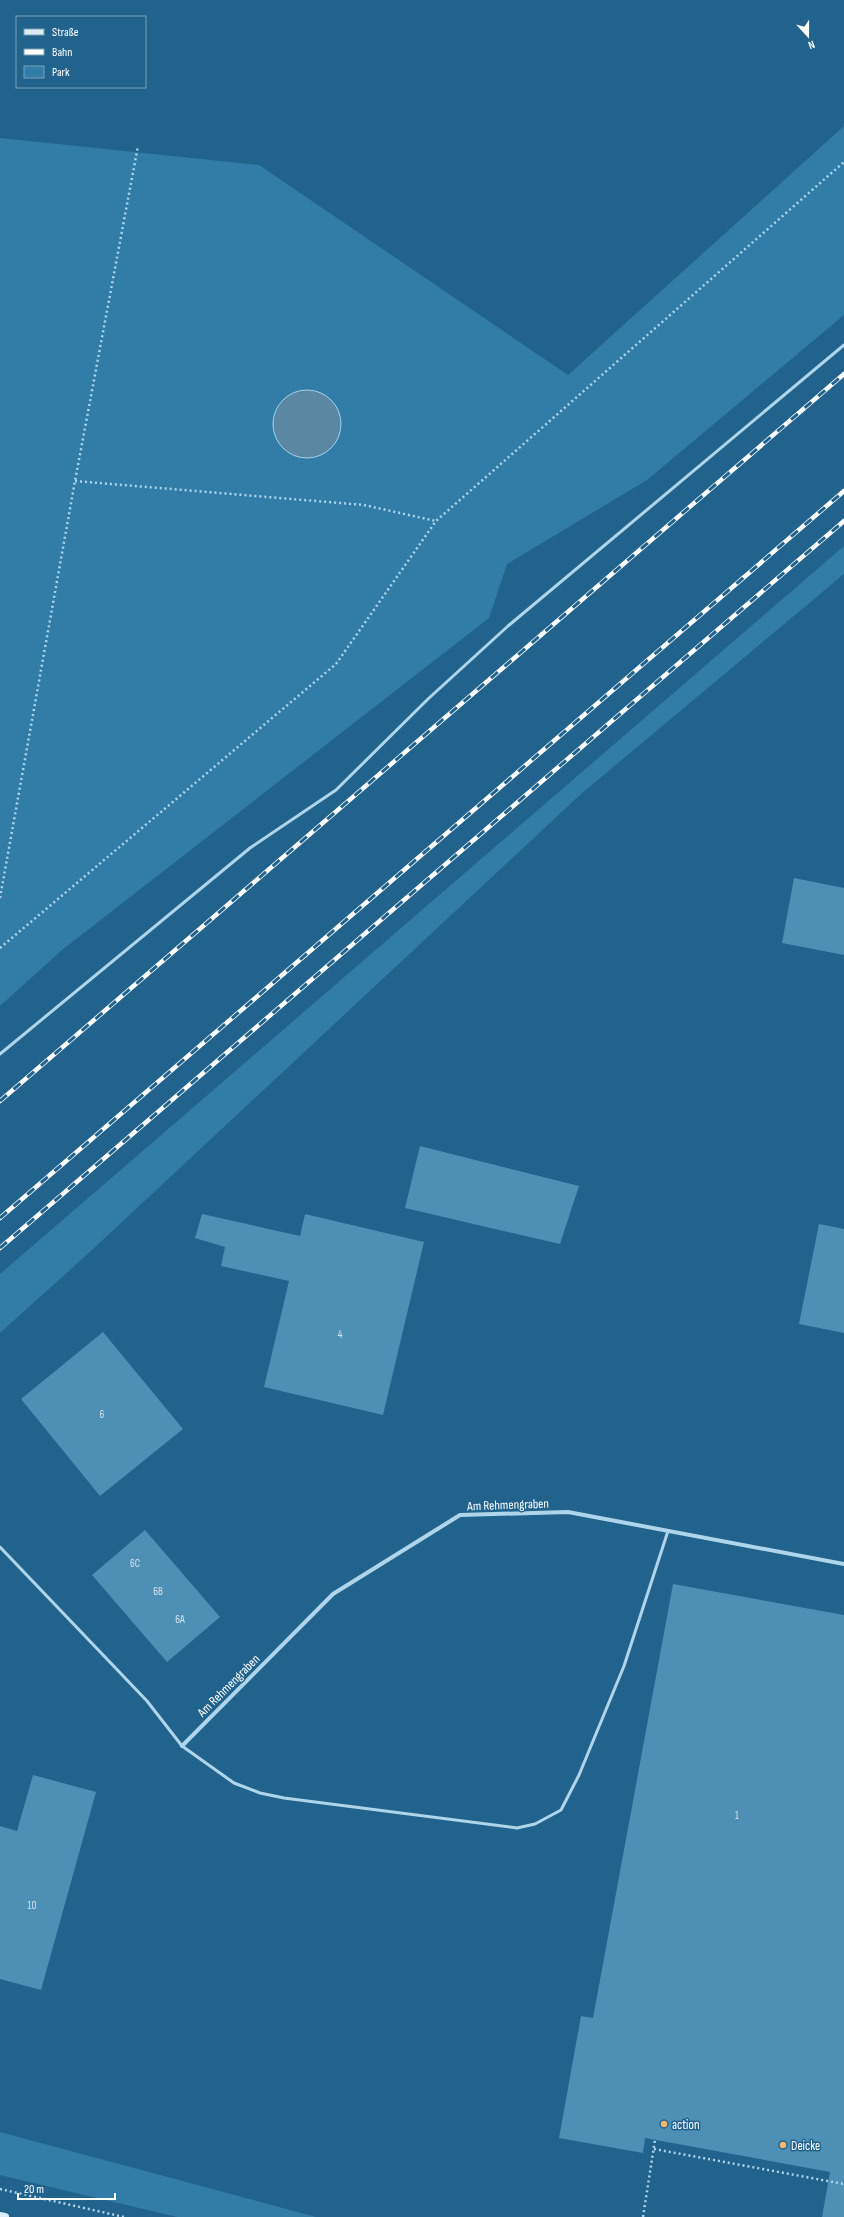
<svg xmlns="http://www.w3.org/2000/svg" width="844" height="2217" font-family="'Sofia Sans Condensed',sans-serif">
<rect width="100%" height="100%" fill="#21638c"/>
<g fill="#317da7">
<polygon points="844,126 844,315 647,480 507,564 489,618 62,950 0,1006 0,138 259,165 568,375"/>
<polygon points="844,546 844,574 581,794 92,1250 0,1333 0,1274"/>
<polygon points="0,2132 316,2217 177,2217 0,2175"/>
</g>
<circle fill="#5a88a3" stroke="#a2d3ed" cx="307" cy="424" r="34"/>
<g fill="#4d8fb5">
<polygon points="794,878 844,888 844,955 782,943"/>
<polygon points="420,1146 579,1186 560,1244 405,1208"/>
<polygon points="202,1214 300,1236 305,1214 424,1242 383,1415 264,1387 289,1281 221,1266 225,1247 195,1238"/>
<polygon points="819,1224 844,1229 844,1333 799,1324"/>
<polygon points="103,1332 183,1429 100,1496 21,1399"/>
<polygon points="145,1530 220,1617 167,1662 92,1575"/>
<polygon points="673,1584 844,1615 844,2217 822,2217 830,2172 645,2138 643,2153 559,2138 581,2016 593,2018"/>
<polygon points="33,1775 96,1792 41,1990 0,1979 0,1826 17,1831"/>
</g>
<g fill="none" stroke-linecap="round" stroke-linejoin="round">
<g stroke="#aed5eb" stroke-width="2.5" stroke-dasharray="2 3" stroke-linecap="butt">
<polyline points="75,481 364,505 436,521"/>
<polyline points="0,898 75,481 138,146"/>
<polyline points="0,948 336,664 436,521 844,162"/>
<polyline points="654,2149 844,2184"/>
<polyline points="0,2189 124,2217"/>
<polyline points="643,2217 655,2140"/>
</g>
<g stroke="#aed5eb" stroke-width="3">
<polyline points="0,1054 250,848 336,790 428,699 508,626 844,345"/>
<polyline points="0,1547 147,1701 182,1746 234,1783 260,1793 284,1798 517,1828 535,1824 561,1810 579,1775 624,1666 668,1531"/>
</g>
<polyline stroke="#aed5eb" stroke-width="4" points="182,1746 333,1594 460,1515 568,1512 844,1564"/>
<polyline stroke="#daedf9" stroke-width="8" points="0,2216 5,2217"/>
<g stroke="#fff" stroke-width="4.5">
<g id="rail">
<polyline points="0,1101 844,374"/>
<polyline points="0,1218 844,491"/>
<polyline points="0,1248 844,521"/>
</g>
</g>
<use href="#rail" stroke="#21638c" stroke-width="3" stroke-dasharray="9" stroke-linecap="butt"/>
</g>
<g fill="#f8b76f" stroke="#21638c" stroke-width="1.5">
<circle cx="664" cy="2124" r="4"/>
<circle cx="783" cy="2145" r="4"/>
</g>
<g text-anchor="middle" stroke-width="3" stroke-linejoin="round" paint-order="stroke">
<g font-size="11" fill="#d2e3ec">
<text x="340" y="1338">4</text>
<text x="102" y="1418">6</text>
<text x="135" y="1567">6C</text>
<text x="158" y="1595">6B</text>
<text x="180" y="1623">6A</text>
<text x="737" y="1819">1</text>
<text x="32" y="1909">10</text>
</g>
<g font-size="13" fill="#fff" stroke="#21638c">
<text transform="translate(508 1504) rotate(-2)" y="5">Am Rehmengraben</text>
<text transform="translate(228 1685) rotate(-45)" y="5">Am Rehmengraben</text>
</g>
<g font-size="13" fill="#fff" stroke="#21638c" text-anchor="start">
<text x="672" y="2129">action</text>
<text x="791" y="2150">Deicke</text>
</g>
</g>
<rect x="16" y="16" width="130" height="72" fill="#21638c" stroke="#7aa1ba"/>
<rect x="24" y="29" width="20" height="6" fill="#daedf9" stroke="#7aa1ba"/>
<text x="52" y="36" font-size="12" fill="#ffffff">Straße</text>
<rect x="24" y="49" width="20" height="6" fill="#ffffff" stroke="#7aa1ba"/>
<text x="52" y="56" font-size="12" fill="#ffffff">Bahn</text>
<rect x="24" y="66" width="20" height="12" fill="#317da7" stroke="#7aa1ba"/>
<text x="52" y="76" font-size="12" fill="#ffffff">Park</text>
<g transform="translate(808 36) rotate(159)" stroke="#21638c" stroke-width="3" paint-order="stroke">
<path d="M0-3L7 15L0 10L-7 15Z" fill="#ffffff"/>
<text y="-6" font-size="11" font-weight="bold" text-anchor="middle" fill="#ffffff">N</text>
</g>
<path d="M18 2193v6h97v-6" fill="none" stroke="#ffffff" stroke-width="2"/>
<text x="24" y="2193" font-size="12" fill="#ffffff" stroke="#21638c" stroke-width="3" paint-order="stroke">20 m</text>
</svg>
